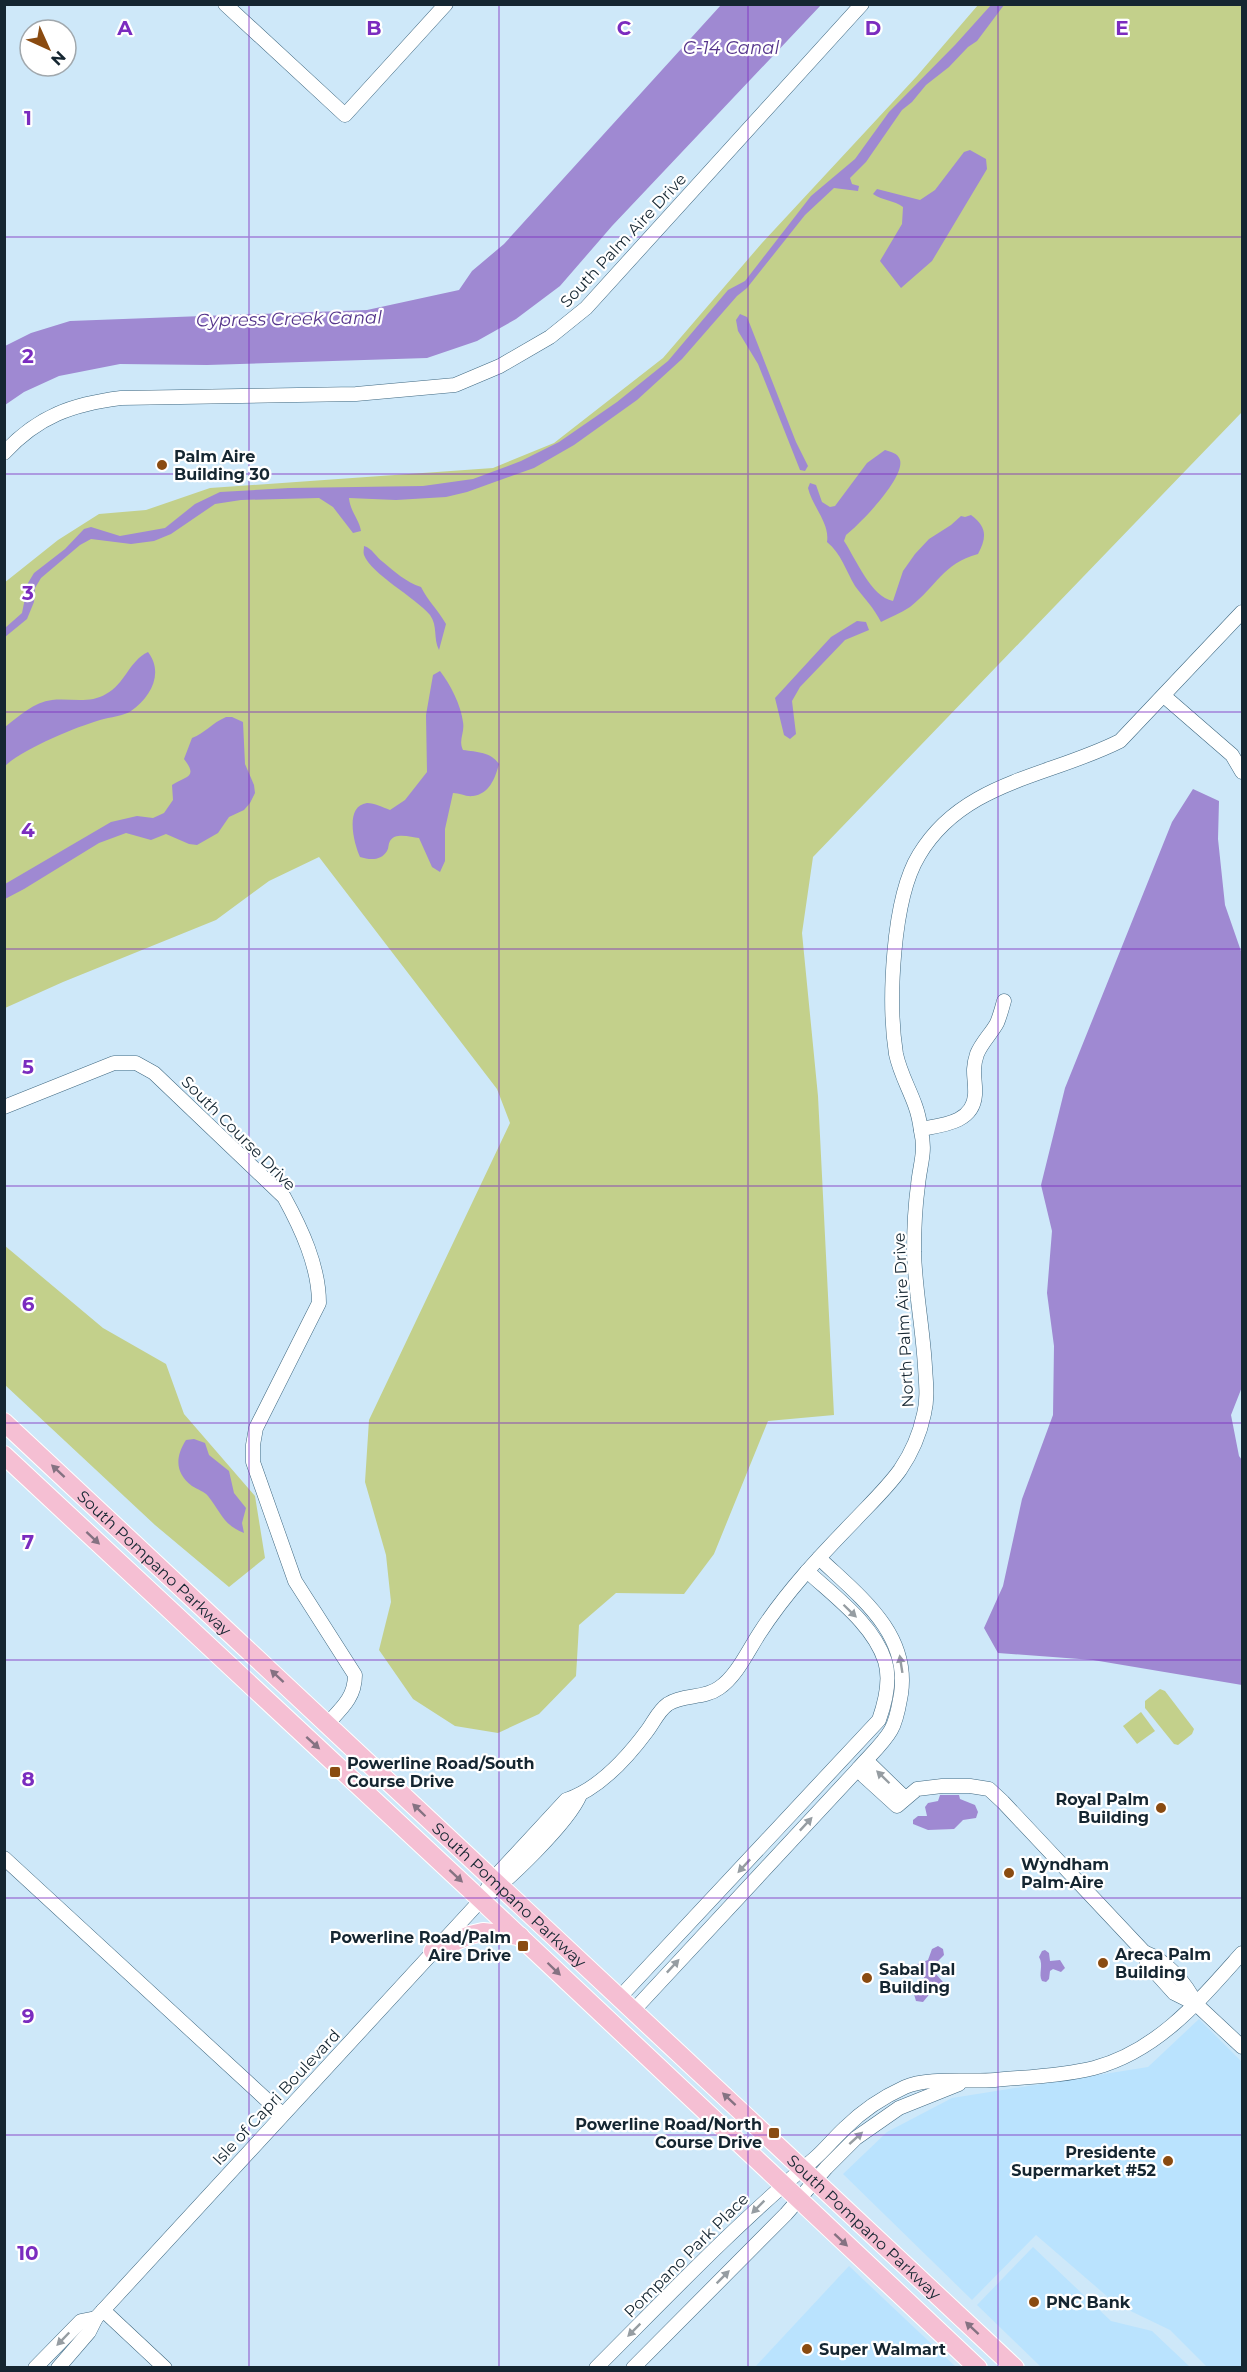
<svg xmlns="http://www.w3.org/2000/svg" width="1247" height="2372" font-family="Montserrat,sans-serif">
<rect width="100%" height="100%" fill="#cee8f9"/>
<g fill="#bae3fe">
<polygon points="1199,2019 1242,2062 1242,2367 1207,2367 1170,2330 1116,2304 1036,2235 972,2300 843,2174 887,2132 952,2098 1148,2067"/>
<polygon points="1033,2247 1111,2321 1152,2331 1190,2367 1041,2367 977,2305"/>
<polygon points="849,2266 956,2367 755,2367"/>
</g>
<g fill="#c3d08b">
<polygon points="978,5 1242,5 1242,412 813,857 802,933 818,1096 834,1415 768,1421 714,1554 684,1594 616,1593 579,1625 576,1676 539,1714 498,1733 455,1726 413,1699 379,1650 391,1602 386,1555 365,1482 369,1420 510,1123 497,1089 319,857 269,881 216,920 63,982 5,1008 4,583 58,540 99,514 146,510 210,488 493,468 554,443 663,358 762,243 917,76"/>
<polygon points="4,1245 103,1328 166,1364 184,1414 255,1496 265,1558 229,1587 155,1525 5,1385"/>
<polygon points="1160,1689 1165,1691 1194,1729 1192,1734 1178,1745 1174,1744 1145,1708 1145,1701"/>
<polygon points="1141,1712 1155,1731 1137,1744 1123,1726"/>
</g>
<g fill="#9f89d2">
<polygon points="721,5 821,5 612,226 560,286 516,319 477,341 427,358 207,365 120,364 59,376 24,392 5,405 5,346 31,333 70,321 367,310 459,290 472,271 504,244"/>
<path d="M991 5H1004L977 41 968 47 949 67 926 85 912 102 902 110 866 162 850 178 852 184 859 186 858 191 834 188 805 215 747 288 737 296 682 359 637 400 574 445 534 468 467 492 446 497 396 500 349 498C350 511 359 519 361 531L353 533 333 507 319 498 241 500 215 504 171 534 154 541 131 544 91 539 80 545 41 578 35 588 34 602 27 619 5 637V628L22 613 28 583 34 573 65 549 84 529 91 527 120 536 165 528 195 504 220 492 289 488 423 486 473 479 521 461 559 442 617 402 668 361 728 290 745 281 811 196 855 159 889 112 955 45Z"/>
<path d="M970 150 986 159 987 169 932 261 901 288 880 261 902 224 903 207C894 200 883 201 873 194L877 189 920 200 935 190 964 152Z"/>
<polygon points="740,314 747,317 796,442 808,466 805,471 800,470 758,364 738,331 736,320"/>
<path d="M885 450C891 452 898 453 900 460 905 478 860 524 846 535L844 541C856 559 871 597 893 601L903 571 915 554 929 539 951 525 961 516 965 517 971 515C987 527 987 537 978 554 942 564 937 586 910 607 901 613 890 617 881 622 874 608 864 598 855 586 846 571 841 553 827 542 830 523 812 506 808 488L810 483 816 485 822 502 830 507 835 506 867 463Z"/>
<path d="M364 546C372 548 376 557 383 562 395 572 406 582 421 587 428 601 438 610 446 624L439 650C433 639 438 626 430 615 415 597 371 574 364 555 363 552 364 549 364 546Z"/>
<polygon points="857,621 866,622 869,630 845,640 800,687 792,701 796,734 790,739 784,735 775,698 831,637"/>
<path d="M148 652C164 673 151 697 131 711 124 716 110 717 100 720 76 727 23 749 5 766V727C19 716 34 702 52 700 70 698 90 704 106 694 125 684 129 661 148 652Z"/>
<path d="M440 671C450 684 461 705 463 722 465 733 458 740 463 750 477 752 491 752 499 764 495 779 489 794 473 796 466 797 460 793 453 793L445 829V861L440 872 432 867 419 838C411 837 395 832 390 841 388 844 389 848 387 851 381 861 370 860 360 857 354 844 344 806 367 803 375 803 382 807 390 810L405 800 427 772 426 715 433 675Z"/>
<path d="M226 717H232L243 722 245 764 254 785 255 793 250 803 244 810 229 817 218 833 197 845 189 844 166 834 151 840 126 833 99 843 24 889 5 899V884L111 822 137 816 153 818 164 813 173 800 172 785C185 776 199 778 184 759L192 738C205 733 212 723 226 717Z"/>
<polygon points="1193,789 1219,801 1218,839 1225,905 1242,954 1242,1387 1231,1415 1239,1456 1242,1460 1242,1685 1093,1660 998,1653 984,1628 1003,1586 1022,1499 1053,1415 1054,1346 1047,1293 1052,1231 1041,1185 1065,1088 1172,822"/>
<path d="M194 1439 205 1443 209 1455 229 1471 234 1493 246 1508 242 1523 244 1533C223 1525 221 1512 208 1496 204 1491 198 1490 192 1486 175 1473 175 1457 186 1440Z"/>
<polygon points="940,1795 959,1795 960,1799 975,1805 978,1812 976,1818 963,1820 954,1829 928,1830 913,1824 913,1820 918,1816 927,1816 925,1807 928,1803 938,1801"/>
<polygon points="938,1946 943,1949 944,1955 935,1964 934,1972 944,1983 944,1988 938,1992 932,1991 923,2002 916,2001 913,1991 924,1986 925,1980 923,1975 919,1976 915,1970 915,1965 928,1960 932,1949"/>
<path d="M1045 1950 1049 1953 1050 1961 1060 1960 1065 1968 1061 1972 1053 1969 1050 1971 1049 1979 1046 1982 1042 1981C1038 1974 1044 1965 1039 1957L1042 1951Z"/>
</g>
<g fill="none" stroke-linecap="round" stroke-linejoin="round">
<g stroke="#3f6881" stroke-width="15">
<g id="minor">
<polyline points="225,4 345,115 446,4"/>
<path d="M4 453C38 416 73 404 121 398L356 394 455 385 500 366 550 337 586 308 862 4"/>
<polyline points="1164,696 1232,755 1242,772"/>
<path d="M4 1107 114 1063H136L154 1073 284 1197C301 1228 319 1266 319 1303L256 1428 253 1445V1462L295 1581 355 1675C355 1697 342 1708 328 1723"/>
<path d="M921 1129C942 1125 973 1123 975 1095 976 1079 971 1072 977 1054 982 1042 991 1034 997 1023 1000 1016 1002 1008 1004 1001"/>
<polyline points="905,1798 871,1765 858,1769 864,1776 897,1806 917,1789 942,1786 970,1786 989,1789 1003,1802 1144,1952 1147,1963 1174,1993 1196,2004 1242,2047"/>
<polyline points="4,1858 282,2114"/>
<path d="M481 1900 492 1880 566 1800C599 1789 627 1758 647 1731 654 1722 658 1711 668 1704 684 1694 704 1699 719 1688 736 1677 748 1651 759 1634 786 1592 820 1556 855 1520 870 1504 887 1488 900 1470 911 1454 920 1433 924 1414 928 1398 926 1383 925 1367 923 1329 915 1290 914 1252 914 1229 915 1207 918 1185 920 1164 926 1152 921 1131 920 1123 918 1113 915 1105 909 1088 900 1073 896 1054 888 1003 892 899 919 855 963 781 1049 777 1120 741L1242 612"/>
<path d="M1144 1952C1166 1960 1186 1983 1196 2004"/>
<path d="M620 1997 879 1720C885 1703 891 1680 885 1661 873 1624 835 1597 807 1571"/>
<path d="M634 2010 858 1769C869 1756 883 1744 891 1730 897 1720 899 1705 901 1694 910 1633 859 1596 819 1558"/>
<polyline points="103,2310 165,2368"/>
<polyline points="35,2368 81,2321 96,2318"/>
<path d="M58 2368 89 2332 96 2318 481 1900C507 1882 568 1823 580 1795"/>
<path d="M596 2368C667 2297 736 2224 813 2160 825 2150 834 2138 845 2128 862 2111 883 2097 905 2087 927 2077 968 2082 995 2080 1027 2077 1062 2076 1094 2068 1158 2051 1200 2000 1242 1953"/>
<polyline points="633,2368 786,2214 826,2168 856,2138 899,2108 959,2084"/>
</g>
</g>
<g stroke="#fff" stroke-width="20">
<g id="major">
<path id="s1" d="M4 1422 1015 2368"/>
<polyline points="4,1455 481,1900 978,2368"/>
<polyline points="433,1951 470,1935 483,1932 520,1936"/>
</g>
</g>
<use href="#minor" stroke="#fff" stroke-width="14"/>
<use href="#major" stroke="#f5bfd3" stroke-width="18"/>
</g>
<defs><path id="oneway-solid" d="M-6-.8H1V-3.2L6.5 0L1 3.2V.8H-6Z" transform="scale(1.5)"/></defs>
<g fill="#857282">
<use href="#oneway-solid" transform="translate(58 1471) rotate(-137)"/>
<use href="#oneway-solid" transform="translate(93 1538) rotate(43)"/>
<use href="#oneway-solid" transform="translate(277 1676) rotate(-137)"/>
<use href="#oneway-solid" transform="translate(313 1743) rotate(42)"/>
<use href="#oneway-solid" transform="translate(419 1810) rotate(-136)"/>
<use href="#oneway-solid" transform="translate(456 1876) rotate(43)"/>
<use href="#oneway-solid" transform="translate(554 1969) rotate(44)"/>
<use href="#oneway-solid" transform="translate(729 2099) rotate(-137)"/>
<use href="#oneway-solid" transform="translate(841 2240) rotate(43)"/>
<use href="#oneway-solid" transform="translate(972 2328) rotate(-137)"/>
</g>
<g fill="#969da2">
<use href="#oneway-solid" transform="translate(850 1611) rotate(44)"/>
<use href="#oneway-solid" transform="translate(901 1664) rotate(-99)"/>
<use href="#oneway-solid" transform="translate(883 1777) rotate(-136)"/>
<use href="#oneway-solid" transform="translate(806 1824) rotate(-47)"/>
<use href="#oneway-solid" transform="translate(744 1866) rotate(133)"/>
<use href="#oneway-solid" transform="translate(673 1966) rotate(-47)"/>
<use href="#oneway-solid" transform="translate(856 2138) rotate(-42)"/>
<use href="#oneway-solid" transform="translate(758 2207) rotate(135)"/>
<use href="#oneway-solid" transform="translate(723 2277) rotate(-45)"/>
<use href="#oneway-solid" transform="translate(634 2330) rotate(135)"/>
<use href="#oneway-solid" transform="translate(63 2339) rotate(134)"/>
</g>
<path fill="none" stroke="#7b2cbf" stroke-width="1.5" stroke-opacity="0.55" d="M249 4V2368M499 4V2368M748 4V2368M998 4V2368M4 237H1242M4 474H1242M4 712H1242M4 949H1242M4 1186H1242M4 1423H1242M4 1660H1242M4 1898H1242M4 2135H1242"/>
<g fill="#8a4b11" stroke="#fff" stroke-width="2">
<circle cx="162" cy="465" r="6"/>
<rect x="329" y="1766" width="12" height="12" rx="3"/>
<circle cx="1161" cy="1808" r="6"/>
<circle cx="1009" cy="1873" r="6"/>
<rect x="517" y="1940" width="12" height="12" rx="3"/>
<circle cx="1103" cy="1963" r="6"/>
<circle cx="867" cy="1978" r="6"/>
<rect x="768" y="2127" width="12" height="12" rx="3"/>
<circle cx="1168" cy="2161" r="6"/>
<circle cx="1034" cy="2302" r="6"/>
<circle cx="807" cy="2349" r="6"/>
</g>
<g text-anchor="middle" stroke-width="4.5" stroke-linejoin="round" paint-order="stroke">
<g font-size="16" fill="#152631" stroke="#fff">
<text transform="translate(623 240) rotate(-47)" y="6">South Palm Aire Drive</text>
<text transform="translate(239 1133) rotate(45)" y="6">South Course Drive</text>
<text transform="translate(903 1320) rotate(-93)" y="6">North Palm Aire Drive</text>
<text dy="6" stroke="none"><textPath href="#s1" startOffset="206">South Pompano Parkway</textPath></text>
<text dy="6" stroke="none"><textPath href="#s1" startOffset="692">South Pompano Parkway</textPath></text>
<text transform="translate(276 2097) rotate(-47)" y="6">Isle of Capri Boulevard</text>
<text dy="6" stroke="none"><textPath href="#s1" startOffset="1178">South Pompano Parkway</textPath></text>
<text transform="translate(686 2255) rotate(-45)" y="6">Pompano Park Place</text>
</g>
<g font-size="16" font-weight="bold" fill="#152631" stroke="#fff" text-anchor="start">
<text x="174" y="462">Palm Aire<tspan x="174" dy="18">Building 30</tspan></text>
<text x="347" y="1769">Powerline Road/South<tspan x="347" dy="18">Course Drive</tspan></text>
<text x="1149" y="1805" text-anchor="end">Royal Palm<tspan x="1149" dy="18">Building</tspan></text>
<text x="1021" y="1870">Wyndham<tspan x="1021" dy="18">Palm-Aire</tspan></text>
<text x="511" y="1943" text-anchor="end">Powerline Road/Palm<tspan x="511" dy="18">Aire Drive</tspan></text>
<text x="1115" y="1960">Areca Palm<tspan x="1115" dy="18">Building</tspan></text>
<text x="879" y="1975">Sabal Pal<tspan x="879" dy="18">Building</tspan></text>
<text x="762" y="2130" text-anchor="end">Powerline Road/North<tspan x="762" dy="18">Course Drive</tspan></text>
<text x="1156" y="2158" text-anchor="end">Presidente<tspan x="1156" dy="18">Supermarket #52</tspan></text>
<text x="1046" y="2308">PNC Bank</text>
<text x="819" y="2355">Super Walmart</text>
</g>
<g font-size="18" font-style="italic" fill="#56368c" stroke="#fff">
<text x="731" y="54">C-14 Canal</text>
<text transform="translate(289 319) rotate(-1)" y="6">Cypress Creek Canal</text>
</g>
</g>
<g font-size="20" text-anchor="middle" font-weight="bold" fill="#7b2cbf" stroke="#fff" stroke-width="4.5" stroke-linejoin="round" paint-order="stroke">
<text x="125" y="35">A</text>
<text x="374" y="35">B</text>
<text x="624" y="35">C</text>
<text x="873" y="35">D</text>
<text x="1122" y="35">E</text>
<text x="28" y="125">1</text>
<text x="28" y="363">2</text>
<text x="28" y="600">3</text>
<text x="28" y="837">4</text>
<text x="28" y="1074">5</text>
<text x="28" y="1311">6</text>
<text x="28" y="1549">7</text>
<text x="28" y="1786">8</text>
<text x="28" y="2023">9</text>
<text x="28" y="2260">10</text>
</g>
<rect width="1247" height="2372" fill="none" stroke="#152631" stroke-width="12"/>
<g transform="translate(48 48) rotate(135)"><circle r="28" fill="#ffffff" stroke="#a1a8ad" stroke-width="1.5"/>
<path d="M0-4.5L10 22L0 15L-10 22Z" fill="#8a4b11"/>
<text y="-9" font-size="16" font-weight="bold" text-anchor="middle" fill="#152631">N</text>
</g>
</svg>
